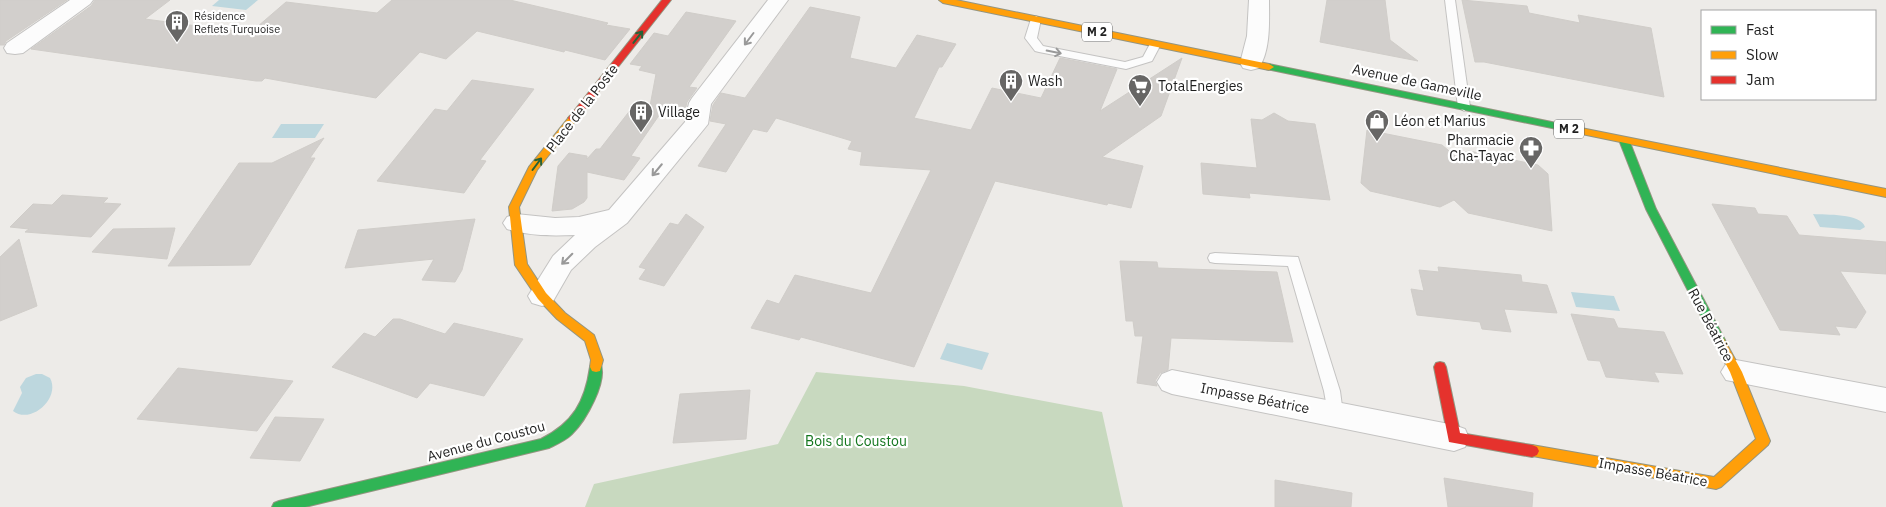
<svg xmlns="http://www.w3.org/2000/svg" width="1886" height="507" font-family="'IBM Plex Sans',sans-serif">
<rect width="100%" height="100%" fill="#edebe8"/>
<polygon fill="#c8d9bf" points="816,372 964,386 1102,412 1123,507 585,507 594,484 778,444"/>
<g fill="#bdd7de">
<polygon points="219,0 258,0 246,10 212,6"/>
<polygon points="281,124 324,124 315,138 272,138"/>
<path d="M1813 214C1826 215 1861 213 1865 227L1860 230 1820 227Z"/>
<polygon points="1571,292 1614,296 1620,311 1576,307"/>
<polygon points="947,343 989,353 982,370 940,359"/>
<path d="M36 374H42L50 378C61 398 31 425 13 411L22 393 20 387 26 378Z"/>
</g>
<g fill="#d2cfcc" stroke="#d0cdc9">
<polygon points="0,0 67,0 6,41 4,45 0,45"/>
<polygon points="95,0 170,0 145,19 250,33 286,2 377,13 392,0 510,0 608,23 606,25 630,29 605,60 565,50 564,52 477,31 446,59 420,52 376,98 265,78 262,81 256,81 31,49 91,6"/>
<polygon points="1327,0 1385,0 1390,40 1418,61 1320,42"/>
<polygon points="1462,0 1527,6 1529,13 1580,23 1578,15 1651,28 1664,97 1484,62 1475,62"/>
<polygon points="810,7 860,17 850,58 896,68 917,35 956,44 942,67 939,67 914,118 971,130 992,88 1041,98 1060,58 1117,69 1100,111 1182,58 1161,116 1102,157 1143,166 1131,208 1108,203 1107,205 995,181 914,367 801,337 799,340 751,328 767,300 779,304 795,275 871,293 931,170 860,165 862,152 848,149 852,141 776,118 767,132 753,129 726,172 698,166 726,124 710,121 713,105 721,93 745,98"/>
<polygon points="686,12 736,21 689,87 697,88 687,102 684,115 662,111 631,156 640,158 624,180 587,172 587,198 584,202 572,209 552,211 558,166 569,153 587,156 587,159 596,149 600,149 635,104 650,106 656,74 639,70 642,66 630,64 654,33 668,36"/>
<polygon points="472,80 534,89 480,160 486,161 464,193 377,181 435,109 447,111"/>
<polygon points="1274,113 1288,121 1315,124 1330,200 1249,193 1250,198 1203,194 1201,163 1257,168 1251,119 1262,120"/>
<polygon points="1367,130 1442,145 1455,156 1469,151 1538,165 1548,174 1552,231 1468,213 1454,200 1440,207 1370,191 1361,183"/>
<polygon points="324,138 310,158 315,158 250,265 168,266 239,163 272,163"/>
<polygon points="62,195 108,198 103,203 121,204 91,237 25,232 29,229 10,227 33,204 52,205"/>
<polygon points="1712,204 1755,208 1758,214 1787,216 1799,235 1886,242 1886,274 1840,271 1866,312 1856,328 1835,326 1840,335 1780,330"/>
<polygon points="686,214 704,227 664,286 639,279 646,269 639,267 670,223 678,225"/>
<polygon points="475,219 462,270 455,282 422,280 434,259 345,268 358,230"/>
<polygon points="175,228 167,259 92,252 113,229"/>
<polygon points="19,239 37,306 0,321 0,257"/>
<polygon points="1120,261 1157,262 1158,268 1277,272 1293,342 1171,338 1168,370 1160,373 1155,381 1157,386 1137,383 1143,336 1135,336 1133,321 1126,321"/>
<polygon points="1438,267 1521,275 1522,282 1547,285 1557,313 1504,309 1511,332 1482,329 1480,322 1417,315 1411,289 1424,291 1419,270 1439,272"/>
<polygon points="1571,314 1614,319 1618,328 1664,332 1683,374 1654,372 1659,382 1606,377 1600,361 1588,360"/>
<polygon points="393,319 400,319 445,334 454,323 523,339 484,396 430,383 417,398 332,367 364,333 375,337"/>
<polygon points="178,368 293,381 257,431 137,419"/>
<polygon points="750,390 746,439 673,443 680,394"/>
<polygon points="275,417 324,419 300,461 250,458"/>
<polygon points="1444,478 1533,493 1532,507 1448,507"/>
<polygon points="1275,480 1352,493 1351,507 1275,507"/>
</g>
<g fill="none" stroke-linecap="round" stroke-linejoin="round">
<g stroke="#c4c3c2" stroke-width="2">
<g id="lane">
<polygon points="1445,0 1455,0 1470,107 1464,111 1458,107"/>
<polygon points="1036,16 1041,19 1037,38 1043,46 1125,62 1143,57 1151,42 1155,41 1161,44 1152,61 1126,69 1039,52 1035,51 1025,38 1031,19"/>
<polygon points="1215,253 1298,257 1340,391 1343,414 1341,419 1335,421 1329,419 1324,391 1288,266 1215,263 1210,262 1208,258 1210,254"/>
</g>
</g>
<g stroke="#c4c3c2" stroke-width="2">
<g id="street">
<polygon points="70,0 93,0 90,4 23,53 15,54 7,53 4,48 7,43"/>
<path d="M768 0H788L711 104 708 124 704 129 627 223 595 247 571 270 552 303 542 306 532 303 528 296 553 256 575 235C552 236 529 236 507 229L503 223 507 217 516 214 555 218 579 217 609 210 685 122 689 103 692 98Z"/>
<path d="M1249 0H1269C1269 21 1271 49 1259 68L1251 70 1243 68 1240 63 1247 36Z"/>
<polygon points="1736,360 1886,388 1886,412 1726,380 1721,372 1726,364"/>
<polygon points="1172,370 1454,425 1465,429 1469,438 1465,447 1454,451 1172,394 1162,390 1157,382 1162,374"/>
</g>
</g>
<g stroke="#949581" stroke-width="2">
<g id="fast">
<polygon points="1269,64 1576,127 1581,130 1576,133 1266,69 1264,67"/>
<polygon points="1624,137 1629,140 1656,209 1726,342 1724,345 1716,345 1646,209 1619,140"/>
<path d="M596 362 600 363C609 380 585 422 572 434 566 440 557 444 549 448L305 507H272L274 503 279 501 541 439C573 423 585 402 590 367L592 363Z"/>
</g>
</g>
<g stroke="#949581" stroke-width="2">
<g id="slow">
<polygon points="939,0 956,0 1269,64 1274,67 1269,70 943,3"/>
<polygon points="573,115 578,118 537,170 519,207 527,264 546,293 565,313 594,335 603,360 600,371 596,372 592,371 590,367 591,360 585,341 557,319 538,299 515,265 509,207 529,167 570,116"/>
<polygon points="1576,127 1886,189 1886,197 1572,132 1571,130 1572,128"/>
<polygon points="1720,337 1724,339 1742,372 1770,441 1768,445 1721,487 1716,489 1527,455 1525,451 1527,447 1532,445 1714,477 1756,439 1730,372 1714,342 1716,339"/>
</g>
</g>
<g stroke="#949581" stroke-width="2">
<g id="jam">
<polygon points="662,0 671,0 576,120 570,120 568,118 570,116"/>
<polygon points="1440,362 1444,363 1446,367 1460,433 1532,445 1537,447 1539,451 1537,455 1532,457 1449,442 1434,367 1436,363"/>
</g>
</g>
<use href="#lane" fill="#fcfcfc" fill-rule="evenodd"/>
<use href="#street" fill="#fcfcfc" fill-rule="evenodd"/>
<use href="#fast" fill="#30b455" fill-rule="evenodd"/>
<use href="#slow" fill="#ff9f0a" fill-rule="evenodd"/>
<use href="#jam" fill="#e5322d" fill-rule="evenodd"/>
</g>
<defs><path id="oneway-shaft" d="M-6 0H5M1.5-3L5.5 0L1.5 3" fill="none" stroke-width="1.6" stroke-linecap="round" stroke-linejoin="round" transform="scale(1.25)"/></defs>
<g stroke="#276237">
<use href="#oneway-shaft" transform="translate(638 37) rotate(-52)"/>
<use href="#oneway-shaft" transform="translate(537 164) rotate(-53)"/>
</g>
<g stroke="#999">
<use href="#oneway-shaft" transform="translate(749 39) rotate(127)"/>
<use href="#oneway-shaft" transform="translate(1054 52) rotate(11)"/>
<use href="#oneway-shaft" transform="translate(657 170) rotate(130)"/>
<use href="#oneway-shaft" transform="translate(567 259) rotate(135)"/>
</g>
<defs>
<g id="building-pin" transform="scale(1.25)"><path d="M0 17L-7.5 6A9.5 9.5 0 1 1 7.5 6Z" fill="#676665" stroke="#fff"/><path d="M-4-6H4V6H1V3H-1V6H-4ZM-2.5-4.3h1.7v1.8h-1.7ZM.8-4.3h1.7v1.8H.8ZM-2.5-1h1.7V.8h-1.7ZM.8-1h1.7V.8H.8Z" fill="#fff"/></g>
<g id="supermarket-pin" transform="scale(1.25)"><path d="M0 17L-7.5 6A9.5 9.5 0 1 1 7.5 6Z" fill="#676665" stroke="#fff"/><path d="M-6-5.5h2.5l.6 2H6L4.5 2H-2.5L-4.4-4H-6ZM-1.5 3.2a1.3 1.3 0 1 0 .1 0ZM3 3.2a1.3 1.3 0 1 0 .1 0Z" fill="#fff"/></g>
<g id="shop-pin" transform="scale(1.25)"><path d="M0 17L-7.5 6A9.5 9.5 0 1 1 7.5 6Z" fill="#676665" stroke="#fff"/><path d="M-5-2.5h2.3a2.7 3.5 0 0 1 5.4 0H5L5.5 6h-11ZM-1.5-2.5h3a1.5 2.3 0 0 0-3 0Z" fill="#fff"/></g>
<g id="pharmacy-pin" transform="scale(1.25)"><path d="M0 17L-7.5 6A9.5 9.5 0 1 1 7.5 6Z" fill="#676665" stroke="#fff"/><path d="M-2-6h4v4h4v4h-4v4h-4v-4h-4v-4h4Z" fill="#fff"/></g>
</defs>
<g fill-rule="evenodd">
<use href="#building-pin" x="177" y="22"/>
<use href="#building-pin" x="1011" y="81"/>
<use href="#supermarket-pin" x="1140" y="86"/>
<use href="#building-pin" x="641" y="112"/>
<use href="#shop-pin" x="1377" y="121"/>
<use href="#pharmacy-pin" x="1531" y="148"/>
</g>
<g text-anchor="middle" stroke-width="4.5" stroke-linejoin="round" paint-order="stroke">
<g font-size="11" fill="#1f1f1f" stroke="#fff" text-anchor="start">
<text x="194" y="20">Résidence<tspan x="194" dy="13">Reflets Turquoise</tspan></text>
</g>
<g fill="#fff" stroke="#626262" stroke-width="1">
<rect x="1082" y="22.5" width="30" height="19" rx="4"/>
<rect x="1554" y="119.5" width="30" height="19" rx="4"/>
</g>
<g font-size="12" font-weight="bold" fill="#1f1f1f">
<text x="1097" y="36">M 2</text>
<text x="1569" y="133">M 2</text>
</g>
<g font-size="14" fill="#1f1f1f" stroke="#fff" text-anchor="start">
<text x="1028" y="86">Wash</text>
<text x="1158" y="91">TotalEnergies</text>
<text x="658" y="117">Village</text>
<text x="1394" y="126">Léon et Marius</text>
<text x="1514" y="145" text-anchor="end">Pharmacie<tspan x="1514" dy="16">Cha-Tayac</tspan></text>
</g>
<g font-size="14" fill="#1f1f1f" stroke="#fff">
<text transform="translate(1417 82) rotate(12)" y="5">Avenue de Gameville</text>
<text transform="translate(582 108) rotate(-52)" y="5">Place de la Poste</text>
<text transform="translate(1711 325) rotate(62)" y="5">Rue Béatrice</text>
<text transform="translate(1255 398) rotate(11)" y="5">Impasse Béatrice</text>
<text transform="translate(486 441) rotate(-15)" y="5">Avenue du Coustou</text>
<text transform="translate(1653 472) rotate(10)" y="5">Impasse Béatrice</text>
</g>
<g font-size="14" fill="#13761d" stroke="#fff">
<text x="856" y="446">Bois du Coustou</text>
</g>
</g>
<rect x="1701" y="10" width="175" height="90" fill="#ffffff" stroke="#a5a5a5"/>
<rect x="1711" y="26" width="25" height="8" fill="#30b455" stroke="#a5a5a5"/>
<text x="1746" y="35" font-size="15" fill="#1f1f1f">Fast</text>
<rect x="1711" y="51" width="25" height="8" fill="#ff9f0a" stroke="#a5a5a5"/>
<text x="1746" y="60" font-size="15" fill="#1f1f1f">Slow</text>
<rect x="1711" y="76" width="25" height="8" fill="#e5322d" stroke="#a5a5a5"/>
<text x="1746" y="85" font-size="15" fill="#1f1f1f">Jam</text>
</svg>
